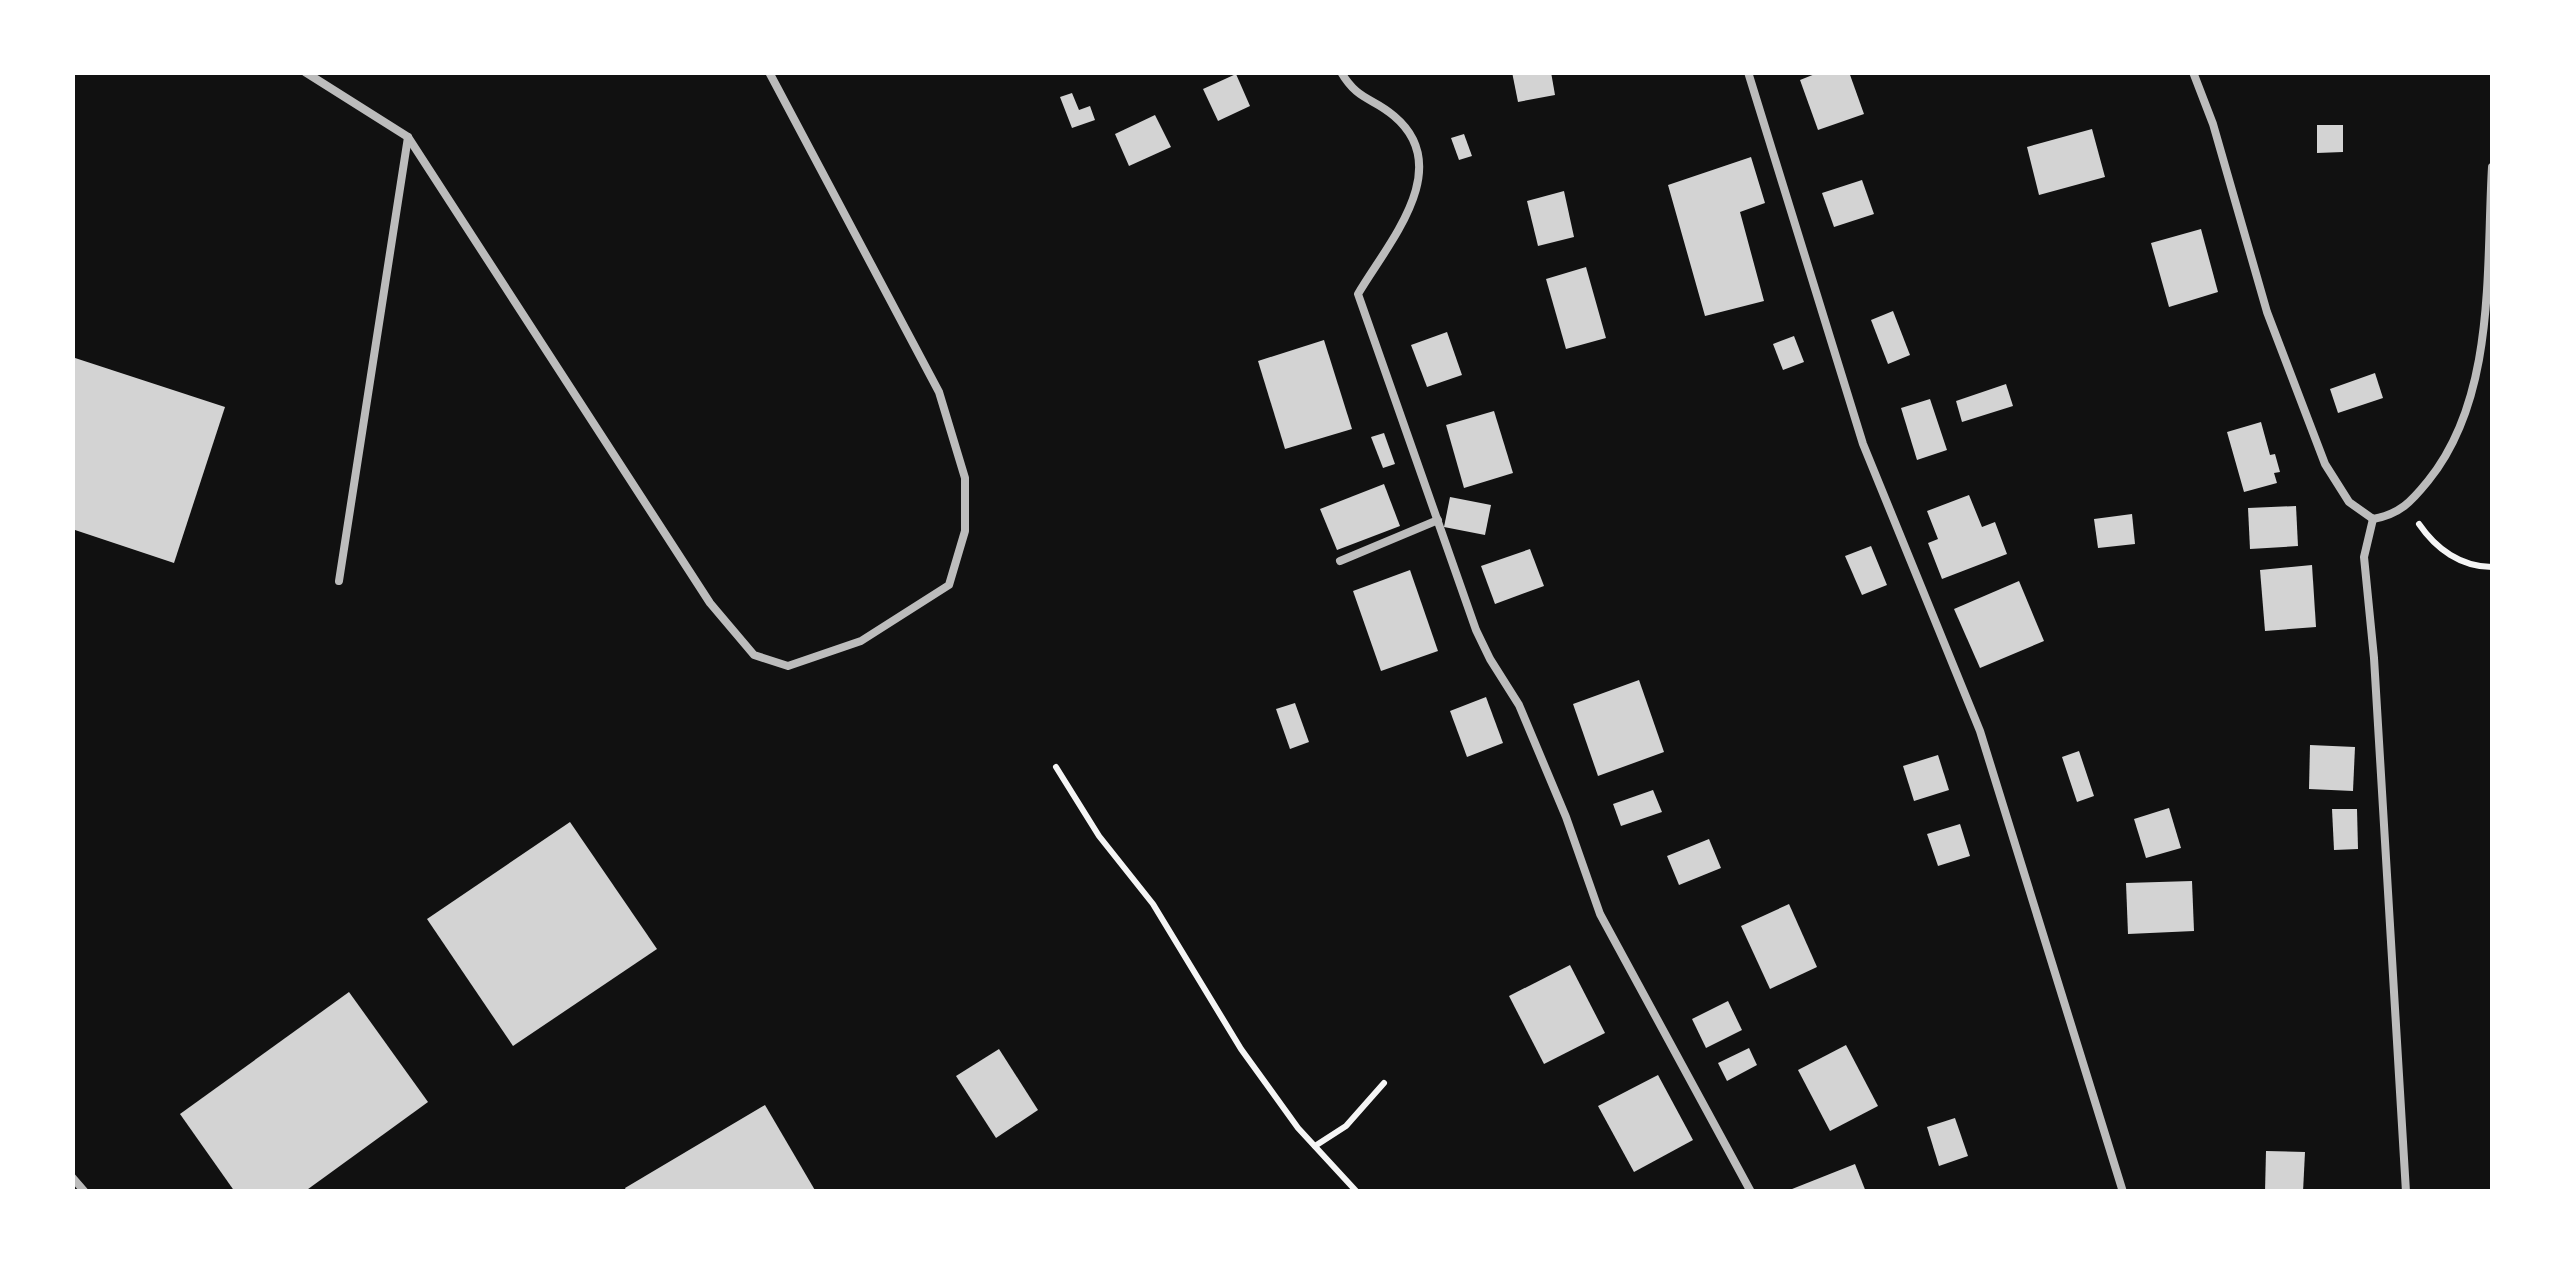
<svg xmlns="http://www.w3.org/2000/svg" width="2565" height="1264" font-family="Merriweather,serif">
<rect width="100%" height="100%" fill="#111"/>
<g fill="#d3d3d3">
<polygon points="1512,72 1551,72 1555,95 1518,102"/>
<polygon points="1820,72 1849,72 1864,114 1818,130 1800,80"/>
<polygon points="1236,74 1250,106 1218,121 1203,89"/>
<polygon points="1072,93 1079,110 1090,106 1095,120 1072,128 1060,97"/>
<polygon points="1155,115 1171,147 1129,166 1115,134"/>
<polygon points="2317,125 2343,125 2343,152 2317,153"/>
<polygon points="2092,129 2105,177 2039,195 2027,147"/>
<polygon points="1464,134 1472,156 1459,160 1451,138"/>
<polygon points="1751,157 1765,203 1740,212 1764,301 1705,316 1668,185"/>
<polygon points="1862,180 1874,214 1834,227 1822,193"/>
<polygon points="1564,191 1574,237 1538,246 1527,201"/>
<polygon points="2201,229 2218,292 2169,307 2151,243"/>
<polygon points="1586,267 1606,338 1566,349 1546,279"/>
<polygon points="1893,311 1910,355 1888,364 1871,320"/>
<polygon points="1447,332 1462,375 1427,387 1411,345"/>
<polygon points="1794,336 1804,362 1783,370 1773,344"/>
<polygon points="1324,340 1352,429 1285,449 1258,361"/>
<polygon points="72,357 225,407 174,563 72,529"/>
<polygon points="2375,373 2383,398 2338,413 2330,389"/>
<polygon points="2006,384 2013,406 1962,422 1956,401"/>
<polygon points="1930,399 1947,450 1917,460 1901,408"/>
<polygon points="1494,411 1513,473 1464,488 1446,425"/>
<polygon points="2261,422 2270,455 2275,454 2280,472 2274,473 2277,483 2244,492 2227,432"/>
<polygon points="1384,433 1395,464 1383,468 1371,437"/>
<polygon points="1384,484 1400,526 1337,550 1320,509"/>
<polygon points="1969,495 1982,527 1995,522 2007,554 1942,579 1928,543 1938,539 1927,511"/>
<polygon points="1450,497 1491,505 1485,535 1444,527"/>
<polygon points="2296,506 2298,546 2250,549 2248,508"/>
<polygon points="2132,514 2135,544 2098,548 2094,519"/>
<polygon points="1871,546 1887,585 1862,595 1845,556"/>
<polygon points="1530,549 1544,586 1495,604 1481,566"/>
<polygon points="2312,565 2316,627 2265,631 2260,570"/>
<polygon points="1410,570 1438,651 1381,671 1353,591"/>
<polygon points="2019,581 2044,641 1980,668 1954,609"/>
<polygon points="1639,680 1664,752 1598,776 1573,704"/>
<polygon points="1486,697 1503,743 1467,757 1450,711"/>
<polygon points="1295,703 1309,742 1290,749 1276,709"/>
<polygon points="2310,745 2355,747 2353,791 2309,789"/>
<polygon points="2079,751 2094,796 2077,802 2062,757"/>
<polygon points="1938,755 1949,790 1914,801 1903,766"/>
<polygon points="1653,790 1662,812 1621,826 1613,804"/>
<polygon points="2169,808 2181,848 2146,858 2134,819"/>
<polygon points="2332,809 2357,809 2358,849 2334,850"/>
<polygon points="570,822 657,949 513,1046 427,919"/>
<polygon points="1960,824 1970,856 1938,866 1927,834"/>
<polygon points="1709,839 1721,868 1679,885 1667,856"/>
<polygon points="2192,881 2194,931 2128,934 2126,883"/>
<polygon points="1789,904 1817,967 1770,989 1741,926"/>
<polygon points="1570,965 1605,1033 1544,1064 1509,996"/>
<polygon points="349,992 428,1102 304,1192 235,1192 180,1114"/>
<polygon points="1728,1001 1742,1030 1706,1048 1692,1019"/>
<polygon points="1846,1045 1878,1106 1830,1131 1798,1070"/>
<polygon points="1749,1048 1757,1065 1727,1081 1718,1063"/>
<polygon points="999,1049 1038,1110 996,1138 956,1076"/>
<polygon points="1658,1075 1693,1140 1634,1172 1598,1106"/>
<polygon points="765,1105 816,1192 627,1192 625,1188"/>
<polygon points="1955,1118 1968,1156 1939,1166 1927,1127"/>
<polygon points="2266,1151 2305,1152 2303,1192 2265,1192"/>
<polygon points="1855,1164 1866,1192 1787,1192 1787,1191"/>
</g>
<g fill="none" stroke-linecap="round" stroke-linejoin="round">
<g stroke="#f5f5f5" stroke-width="6">
<path d="M2419 524C2436 549 2461 567 2492 567"/>
<polyline points="1056,767 1099,836 1153,904 1241,1049 1298,1128 1357,1192"/>
<polyline points="1315,1146 1346,1126 1384,1083"/>
</g>
<g stroke="#bcbcbc" stroke-width="8">
<polyline points="305,72 408,137 710,603 754,655 788,666 861,641 949,585 965,531 965,478 939,392 769,72"/>
<path d="M1341 72C1358 101 1372 97 1394 116 1456 168 1388 243 1358 294L1476 630 1490 659 1519 705 1566 817 1600 914 1751 1192"/>
<polyline points="1748,72 1863,444 1980,731 2123,1192"/>
<path d="M2193 72 2213 124 2267 312 2325 464 2349 502 2373 519C2400 514 2411 502 2428 481 2496 397 2486 270 2492 167"/>
<polyline points="2373,519 2364,557 2374,658 2406,1192"/>
<polyline points="1340,561 1438,520"/>
<polyline points="339,581 408,137"/>
<polyline points="72,1177 85,1192"/>
</g>
</g>
<rect width="2565" height="1264" fill="none" stroke="#ffffff" stroke-width="150"/>
</svg>
